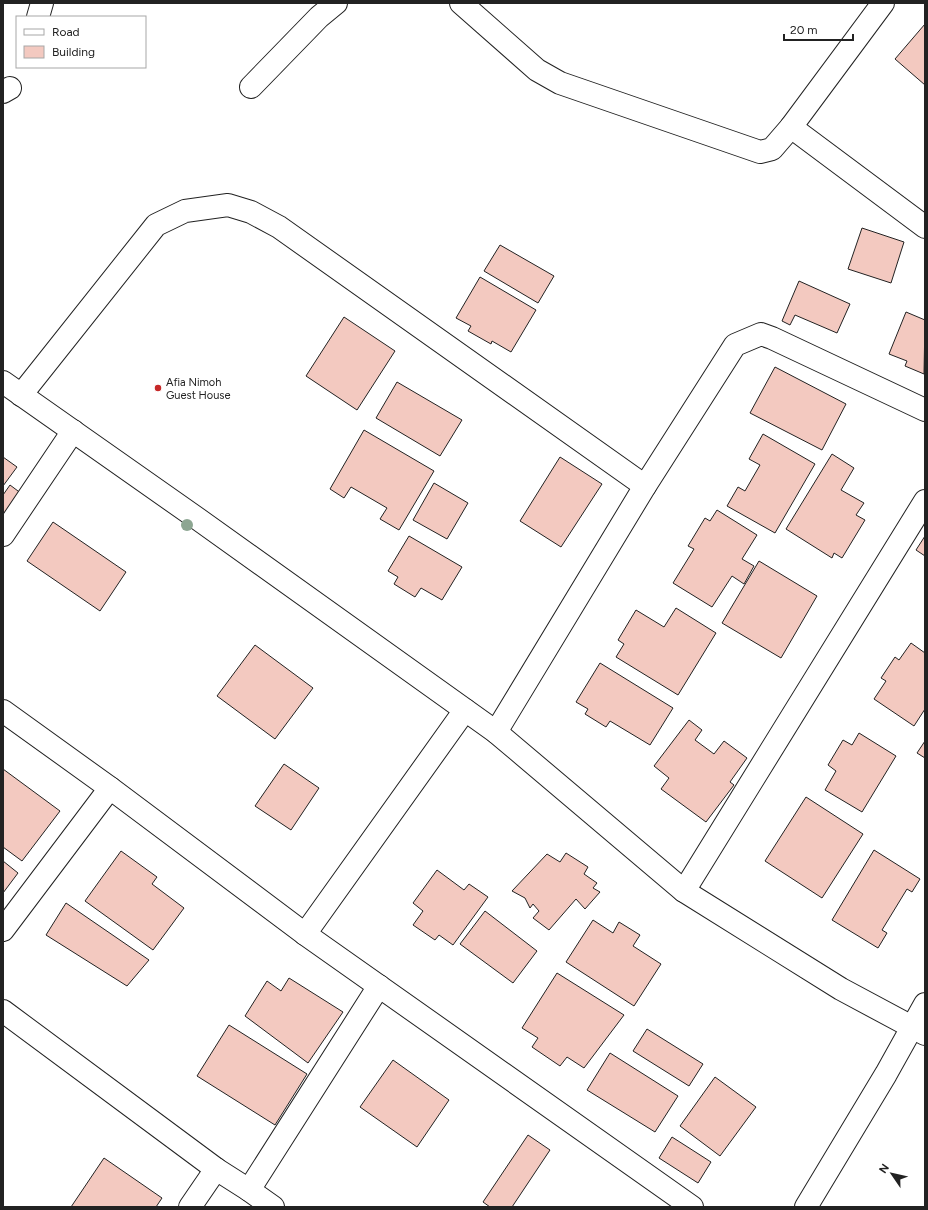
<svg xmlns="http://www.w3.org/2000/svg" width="928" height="1210" font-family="Figtree,sans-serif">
<rect width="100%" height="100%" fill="#fff"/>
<g fill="#f3c9c0" stroke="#222">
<polygon points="925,24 925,85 895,59"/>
<polygon points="862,228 904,242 891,283 848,269"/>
<polygon points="500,245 554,276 538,303 484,271"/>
<polygon points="480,277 536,310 511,352 492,341 491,344 468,331 471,326 456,318"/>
<polygon points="799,281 850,304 837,333 795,315 790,325 782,321"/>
<polygon points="906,312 925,320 924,374 905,366 907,361 889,354"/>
<polygon points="344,317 395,351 357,410 306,376"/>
<polygon points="775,367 846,404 822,450 750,413"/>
<polygon points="397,382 462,420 440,456 376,418"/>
<polygon points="364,430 434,471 399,530 380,519 387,508 351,487 344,498 330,489"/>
<polygon points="763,434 815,464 775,533 727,506 738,487 745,491 760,465 749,459"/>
<polygon points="832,454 854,468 841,490 864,503 856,515 865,520 842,558 834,553 832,558 786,529"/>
<polygon points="3,457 17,467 3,486"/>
<polygon points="560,457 602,484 561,547 520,521"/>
<polygon points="434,483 468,503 447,539 413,520"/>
<polygon points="10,485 26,497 3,528 3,495"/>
<polygon points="717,510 757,535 742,559 754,566 744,584 732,576 712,607 673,583 694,549 688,546 705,518 710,521"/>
<polygon points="53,522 126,572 100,611 27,561"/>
<polygon points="409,536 462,567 442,600 421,588 415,597 394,584 398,577 388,571"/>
<polygon points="925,536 925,556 916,550"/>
<polygon points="759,561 817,596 781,658 722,623"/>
<polygon points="676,608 716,633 678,695 616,657 624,644 618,640 636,610 664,627"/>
<polygon points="911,643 925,653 925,709 914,726 874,699 886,681 881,678 895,657 899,660"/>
<polygon points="255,645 313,688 275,739 217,696"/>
<polygon points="600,663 673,708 650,745 610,721 606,727 585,714 588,709 576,702"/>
<polygon points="689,720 702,730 695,740 714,754 724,741 747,758 730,782 734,785 706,822 661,789 669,778 654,766"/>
<polygon points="859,733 896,756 862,812 825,790 836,771 828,765 843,740 852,745"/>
<polygon points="925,741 925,758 917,753"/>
<polygon points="284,764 319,788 291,830 255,806"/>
<polygon points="3,769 60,811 22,861 3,847"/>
<polygon points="806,797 863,834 822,898 765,861"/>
<polygon points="874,850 920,879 912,892 907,889 882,930 887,933 878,948 832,920"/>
<polygon points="121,851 157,877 152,884 184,908 153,950 85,901"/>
<polygon points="566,853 588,867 584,874 597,883 593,888 600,892 585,909 576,899 549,930 533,918 539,911 533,904 530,908 525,898 512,891 547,854 560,862"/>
<polygon points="3,861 18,873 3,893"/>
<polygon points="437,870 464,890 469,884 488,897 453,945 439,935 435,940 413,925 423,911 413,903"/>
<polygon points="66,903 149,960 127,986 46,935"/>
<polygon points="485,911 537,951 513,983 460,944"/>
<polygon points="593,920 613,933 619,922 640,935 633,946 661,964 634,1006 566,962"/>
<polygon points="557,973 624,1015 584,1068 567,1057 560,1066 532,1047 538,1038 522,1028"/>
<polygon points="289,978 343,1012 308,1063 245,1016 267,981 281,991"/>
<polygon points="229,1025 307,1074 275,1125 197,1076"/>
<polygon points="647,1029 703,1064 689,1086 633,1051"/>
<polygon points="610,1053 678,1096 655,1132 587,1090"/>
<polygon points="393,1060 449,1100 417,1147 360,1107"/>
<polygon points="715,1077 756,1107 720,1156 680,1126"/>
<polygon points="528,1135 550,1150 512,1207 490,1207 483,1202"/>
<polygon points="672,1137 711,1162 698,1183 659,1158"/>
<polygon points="104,1158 162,1198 156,1207 71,1207"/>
</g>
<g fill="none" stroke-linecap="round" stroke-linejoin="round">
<g stroke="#222" stroke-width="24">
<g id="minor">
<polyline points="461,3 537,70 560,83 760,152 772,149 791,127 883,3"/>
<polyline points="38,17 42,3"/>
<polyline points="251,87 319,17 336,3"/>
<polyline points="3,92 10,88"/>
<polyline points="791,127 925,227"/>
<polyline points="3,382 198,519 496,732 684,891 841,989 925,1034"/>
<polyline points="21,395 156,225 185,211 228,205 251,212 279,227 645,486"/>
<polyline points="3,535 73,431"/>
<polyline points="3,711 110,788 305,934 692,1207"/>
<polyline points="496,732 645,486 735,345 761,334 772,338 925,410"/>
<polyline points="684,891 925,501"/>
<polyline points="3,930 110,788"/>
<polyline points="305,934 465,710"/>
<polyline points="3,1011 216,1169 249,1190 273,1207"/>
<polyline points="249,1190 379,986"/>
<polyline points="190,1207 216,1169"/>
<polyline points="806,1207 886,1074 925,1004"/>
</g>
</g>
<use href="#minor" stroke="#fff" stroke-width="22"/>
</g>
<circle fill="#8da692" cx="187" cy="525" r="6"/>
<circle fill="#c62828" stroke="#fff" stroke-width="1.5" cx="158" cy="388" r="4"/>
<g text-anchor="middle" stroke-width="3" stroke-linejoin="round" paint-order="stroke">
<g font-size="11" fill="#222" stroke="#fff" text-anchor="start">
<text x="166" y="386">Afia Nimoh<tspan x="166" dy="13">Guest House</tspan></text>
</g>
</g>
<rect width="928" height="1210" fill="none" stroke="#222222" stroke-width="8"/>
<rect x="16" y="16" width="130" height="52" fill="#ffffff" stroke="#a7a7a7"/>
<rect x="24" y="29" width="20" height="6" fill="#ffffff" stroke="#a7a7a7"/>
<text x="52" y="36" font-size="12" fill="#222222">Road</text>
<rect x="24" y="46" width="20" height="12" fill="#f3c9c0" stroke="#a7a7a7"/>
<text x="52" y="56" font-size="12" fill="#222222">Building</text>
<g transform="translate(892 1174) rotate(304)" stroke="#ffffff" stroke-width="3" paint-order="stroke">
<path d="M0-3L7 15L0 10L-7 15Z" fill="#222222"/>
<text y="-6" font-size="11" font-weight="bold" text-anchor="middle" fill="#222222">N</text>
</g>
<path d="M784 34v6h69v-6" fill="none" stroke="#222222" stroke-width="2"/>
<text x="790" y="34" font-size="12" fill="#222222" stroke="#ffffff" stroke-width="3" paint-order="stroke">20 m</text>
</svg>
